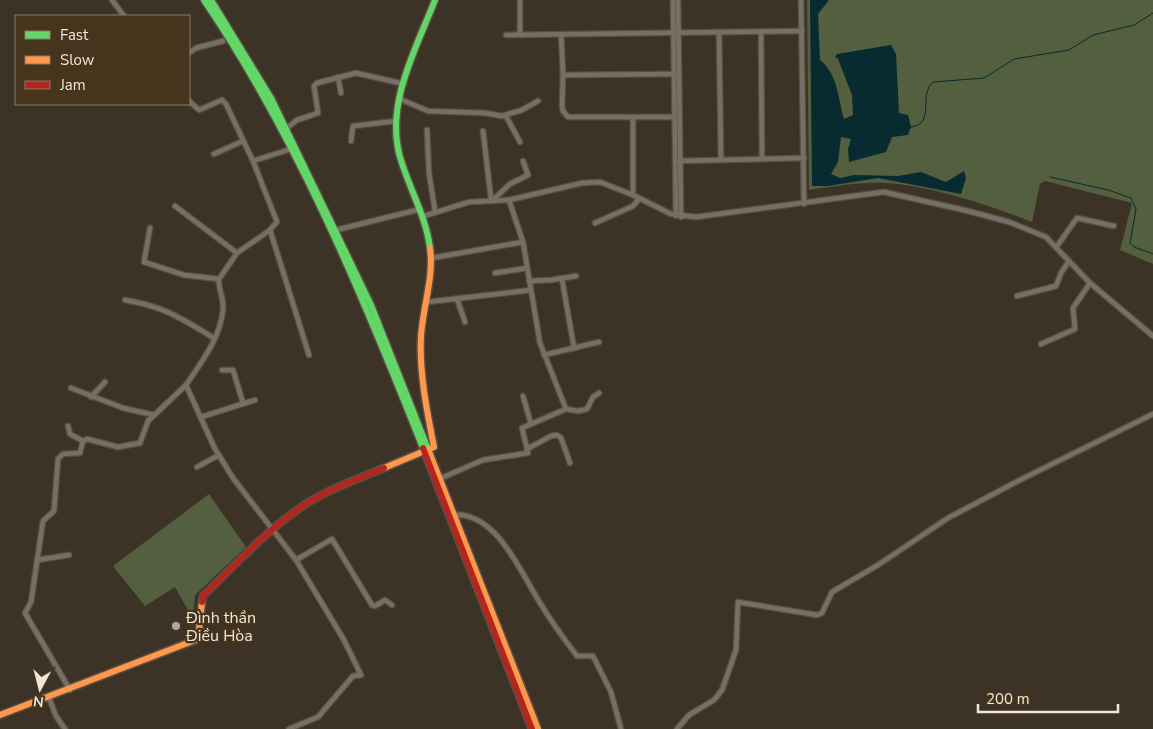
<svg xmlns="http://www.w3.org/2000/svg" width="1153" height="729" font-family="'Nunito Sans',sans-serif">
<rect width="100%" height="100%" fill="#3c3326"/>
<g fill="#535f3e">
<path d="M807 0H1153V264L1120 250 1132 203 1045 181 1040 184 1032 222C992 206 926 184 883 183 858 182 833 187 809 190Z"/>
<polygon points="209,494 246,547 195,595 193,619 175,587 145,606 113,566"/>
</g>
<path fill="#082b32" d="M810 0H829L818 14 820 60C838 74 838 99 844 119L853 115 852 95 838 59 835 57 837 54 891 45 896 54 899 113 908 115 911 127 908 135 892 137 886 152 849 162 848 149 851 139 841 137 838 162 831 174 840 178 854 175 898 176 921 172 946 182 964 171 966 178 961 194 878 178 828 186H812Z"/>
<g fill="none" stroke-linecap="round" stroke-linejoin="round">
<g stroke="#082b32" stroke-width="1">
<path d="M911 127C936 124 918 95 933 82L984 78 1014 59 1069 50 1093 35 1134 25 1153 13"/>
<polyline points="1050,177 1108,190 1131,198 1136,209 1130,243 1134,247 1153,254"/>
</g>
<g stroke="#584f44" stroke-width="7">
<g id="street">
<polyline points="112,0 124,16"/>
<polyline points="673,0 676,216"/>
<polyline points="678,0 681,217"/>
<polyline points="801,0 804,204"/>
<polyline points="719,32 721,160"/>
<polyline points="761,32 762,159"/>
<polyline points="520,34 520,0"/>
<polyline points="561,34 563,75 675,74"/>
<polyline points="506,35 802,31"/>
<polyline points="189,53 196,48 223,41"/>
<polyline points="563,75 562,106 563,111 568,117 674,117"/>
<polyline points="338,77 341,93"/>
<polyline points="400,99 428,111 485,113 502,116 522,110 538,101"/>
<path d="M189 101 199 110 222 100 226 104 253 161 277 222 270 230 237 253 219 279C218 289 224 298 223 309 221 337 201 363 186 385L215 449 233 478 296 560 344 640 361 675 353 676 318 717 289 729"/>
<polyline points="506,116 520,142"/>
<polyline points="633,118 633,195"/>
<polyline points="287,128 297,120 318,113 314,86 317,83 356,73 404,84"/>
<polyline points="427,130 429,173 435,211"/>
<polyline points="483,131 491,199"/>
<polyline points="351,141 353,126 396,121"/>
<polyline points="214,154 243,141"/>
<polyline points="253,161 291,149"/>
<polyline points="678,161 804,158"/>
<polyline points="494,199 510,184 528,175 523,161"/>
<polyline points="175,206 237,253"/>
<polyline points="424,216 469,202 509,200 582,183 600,182 633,195 671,214 696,217 884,192 968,211 1009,222 1046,237 1090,283 1153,336"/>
<polyline points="595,223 633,206 639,199"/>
<polyline points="150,228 144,262 184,275 219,279"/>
<polyline points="270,230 309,355"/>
<polyline points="336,230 421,209"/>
<polyline points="1057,246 1077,218 1114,226"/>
<polyline points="432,258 523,242"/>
<polyline points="495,273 527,268"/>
<polyline points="562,279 574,348"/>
<polyline points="529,281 551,280 576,276"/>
<polyline points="1017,296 1056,286 1061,273 1069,261"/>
<polyline points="457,299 465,322"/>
<path d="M125 300C166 307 180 318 214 338"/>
<polyline points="427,302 531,290"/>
<polyline points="1041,344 1075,329 1073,308 1090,283"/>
<polyline points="544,355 599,342"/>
<polyline points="222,370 233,370 243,403"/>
<polyline points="71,388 123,408 154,415"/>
<polyline points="523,396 531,424"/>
<polyline points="91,397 105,382"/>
<polyline points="566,409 578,411 587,409 593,397 599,393"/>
<polyline points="201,417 255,400"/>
<polyline points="68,426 70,434 83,441"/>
<polyline points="527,449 551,436 557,435 561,438 570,463"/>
<polyline points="197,467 219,455"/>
<polyline points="439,479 483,460 528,453 522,428 566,409 540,343 523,242 509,200"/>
<path d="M452 515C496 510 521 573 540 603 551 621 564 639 577 656H593L611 692 621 729"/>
<polyline points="37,560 69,555"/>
<polyline points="296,560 332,539 372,605 375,606 385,600 392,605"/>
<polyline points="70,690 25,613 31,602 43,521 54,511 58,459 63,454 80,453 83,441 87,439 118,447 140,443 148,421 186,385"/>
<polyline points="49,698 56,716 65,729"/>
<polyline points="677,729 689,715 714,700 722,690 736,650 738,602 817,615 822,613 832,592 878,565 948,518 1020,480 1153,414"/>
</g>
</g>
<g stroke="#584f44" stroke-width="9">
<g id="fast">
<path d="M204 0C297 137 362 294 423 448"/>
<polyline points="211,0 271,98 371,305 430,454"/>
<path d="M430 248C426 216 409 188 400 157 385 104 416 49 435 0"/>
</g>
</g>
<g stroke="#584f44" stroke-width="9">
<g id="slow">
<polyline points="430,454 538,729"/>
<path d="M384 468 434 447C427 411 419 373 421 336 423 306 434 278 430 248"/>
<polyline points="0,715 198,639 202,602"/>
</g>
</g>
<g stroke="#584f44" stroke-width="9">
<g id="jam">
<polyline points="423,448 532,729"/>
<path d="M202 602 203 596C233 567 263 534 297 510 323 491 355 480 384 468"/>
</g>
</g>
<use href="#street" stroke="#776f65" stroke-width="4.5"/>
<use href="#fast" stroke="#63d668" stroke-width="6"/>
<use href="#slow" stroke="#ff974d" stroke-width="6"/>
<use href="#jam" stroke="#b3261e" stroke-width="6"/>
</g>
<circle fill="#b2a79a" stroke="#46341c" stroke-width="2" cx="176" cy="626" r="5"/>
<g text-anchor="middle" stroke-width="4.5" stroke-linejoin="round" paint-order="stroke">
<g font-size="16" fill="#f2e6d8" stroke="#46341c" text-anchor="start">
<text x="186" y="623">Đình thần<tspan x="186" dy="18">Điều Hòa</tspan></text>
</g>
</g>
<rect x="15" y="15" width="175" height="90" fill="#46341c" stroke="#8b7b67"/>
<rect x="25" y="31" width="25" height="8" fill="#63d668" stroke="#8b7b67"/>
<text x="60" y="40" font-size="15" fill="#f2e6d8">Fast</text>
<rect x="25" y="56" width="25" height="8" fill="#ff974d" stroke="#8b7b67"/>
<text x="60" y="65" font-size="15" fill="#f2e6d8">Slow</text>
<rect x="25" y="81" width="25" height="8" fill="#b3261e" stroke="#8b7b67"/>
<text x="60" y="90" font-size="15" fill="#f2e6d8">Jam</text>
<g transform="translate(40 689) rotate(187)" stroke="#46341c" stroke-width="4" paint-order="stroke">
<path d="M0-4L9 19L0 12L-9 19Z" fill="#f2e6d8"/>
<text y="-8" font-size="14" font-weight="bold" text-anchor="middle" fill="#f2e6d8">N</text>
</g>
<path d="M978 704v8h140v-8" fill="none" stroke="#f2e6d8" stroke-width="2.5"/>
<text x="986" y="704" font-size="15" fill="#f2e6d8" stroke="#46341c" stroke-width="4" paint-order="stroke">200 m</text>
</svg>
